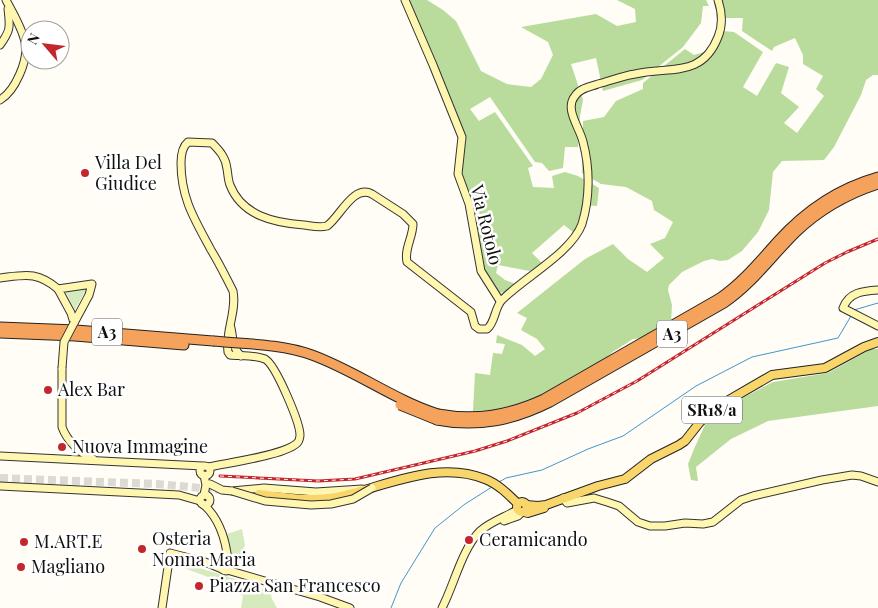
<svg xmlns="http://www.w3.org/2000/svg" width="878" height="608" font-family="'Playfair Display',serif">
<rect width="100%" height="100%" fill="#fffdf5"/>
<g fill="#d5ebbd">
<polygon points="87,288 75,310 65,291"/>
<polygon points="242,529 245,545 236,568 233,565 227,534"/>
<polygon points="177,561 238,580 272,593 271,597 277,608 241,608 243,596 227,590 225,595 221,594 224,583 176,565"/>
</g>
<g fill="#b9dc9c">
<polygon points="409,0 427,0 443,10 456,21 481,71 507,84 531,87 541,79 553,55 548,42 521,27 596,14 617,26 636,22 635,9 617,0 706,0 709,6 703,6 701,23 683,47 642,80 603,91 596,58 571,64 583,100 580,116 578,147 565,147 563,168 549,171 542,163 535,162 490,97 470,109 479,121 495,112 533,166 528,168 533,187 554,188 552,176 565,172 578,176 599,188 597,206 583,205 579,224 573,232 564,225 532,253 542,263 530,271 498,265 496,273 505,280 516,284 507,291 500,293 484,270 472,203 462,173 465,136 437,64"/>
<polygon points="722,0 878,0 878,75 873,75 866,80 861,95 834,147 824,160 782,161 773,172 769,210 758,232 742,251 728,260 720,261 712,259 704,261 682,272 669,285 668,290 672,305 671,322 642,338 633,339 614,351 600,363 544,394 499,410 473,411 475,373 490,375 493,353 502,354 505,344 496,343 497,335 522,345 535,356 545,349 537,339 521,330 527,318 517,313 585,259 613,244 628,259 647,272 664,258 650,244 665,238 673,222 654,210 652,201 626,187 601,184 582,173 583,121 604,117 616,101 643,89 643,83 685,49 694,55 712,50 723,31 734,32 763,52 743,87 757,96 776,63 789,67 781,93 799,107 784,123 797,133 824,96 816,89 823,76 803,64 803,55 795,38 774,47 772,51 742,31 743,18 725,18"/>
<polygon points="871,349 878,349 878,406 768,421 731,439 696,467 698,481 691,480 688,464 694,449 705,425 722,409 773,382 828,373"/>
</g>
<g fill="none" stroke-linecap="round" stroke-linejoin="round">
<g stroke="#3f96cf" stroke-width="1">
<polyline points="854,310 878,303"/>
<polyline points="499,482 506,478 542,470 588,449 623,436 696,386 752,357 838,338 851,316"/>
<polyline points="391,608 401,583 435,528 465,504 492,487"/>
</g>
<polyline stroke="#dbdad3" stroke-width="8" stroke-dasharray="8 4" stroke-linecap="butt" points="0,478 157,484 223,490"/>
<g stroke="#333" stroke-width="9">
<g id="secondary">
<polyline points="405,0 433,65 462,137 458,174 469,204 481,271 500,301"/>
<path d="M0 45C11 30 10 27 8 9"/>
<path d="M0 100C15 91 29 60 25 42 22 28 13 13 6 0"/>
<path d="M0 278C25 275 37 271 58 289"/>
<polygon points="92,284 89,295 74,323 71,313 58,289"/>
<path d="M878 290C863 291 849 292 843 308L878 326"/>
<path d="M231 328C233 338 233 349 241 356"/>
<path d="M62 368V427C67 441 80 453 93 459"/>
<polyline points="0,456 203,466"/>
<circle cx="205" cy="471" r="5"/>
<path d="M209 467C226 463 288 455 298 442 299 441 300 437 300 435 300 423 276 365 265 359 255 355 241 356 230 355L228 352C225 331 237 312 233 291 226 277 219 263 211 250 195 220 181 199 181 163 181 155 182 147 188 142L212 143C220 151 226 158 227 169 228 174 228 180 230 185 242 216 275 223 304 225 312 226 319 228 327 226 340 217 353 184 372 194L403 214 413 224C413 237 404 249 407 262L471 312 475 326 479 329H487C496 322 494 307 503 299 524 278 572 252 582 224 590 198 590 168 583 142 580 128 564 109 575 96 580 88 590 87 598 84 610 81 622 76 635 74 670 66 702 78 718 37 723 25 722 12 718 0"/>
<polyline points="210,484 222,490 232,491 264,488 316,492 362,489"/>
<polyline points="0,486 179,495 200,501"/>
<polyline points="204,495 206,485 204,475"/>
<circle cx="205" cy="500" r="5"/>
<polyline points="563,498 567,503 594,498 607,502 619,506 638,522 650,526 665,526 685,523 703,524 713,522 741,500 753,496 822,480 852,475 861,476 878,482"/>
<path d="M203 504C219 518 226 541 228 561"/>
<polyline points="504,521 518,516 521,513"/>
<circle cx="226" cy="566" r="5"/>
<polyline points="227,570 320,597 350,608"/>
<polyline points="162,608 170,553 205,562 222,569"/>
<path d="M442 608C454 585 462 549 480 531 490 522 505 517 517 510"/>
</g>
</g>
<g stroke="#222" stroke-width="10">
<g id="primary">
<path d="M259 494C284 497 311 502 336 497 383 488 436 459 485 479 498 484 508 494 518 504"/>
<circle cx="522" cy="507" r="5"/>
<polyline points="526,505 538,506 546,505 598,486 625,479 651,459 679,445 685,441 700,422 715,408 772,375 825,368 864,347 878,342"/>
<polyline points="524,512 528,513 544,508"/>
</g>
</g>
<g stroke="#222" stroke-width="11">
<g id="highway">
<polyline points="0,327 76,330 213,341"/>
<polyline points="0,333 75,336 184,345"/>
<path d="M438 414C476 421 509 415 544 399L720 298C743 282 760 261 778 241 805 211 839 188 878 177"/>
<path d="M437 420C478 428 514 420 550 402L724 303C752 284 771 257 795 233 819 210 847 194 878 184"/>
</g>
</g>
<use href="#secondary" stroke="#fff6b0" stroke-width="7"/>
<use href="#primary" stroke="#f9d66b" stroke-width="8"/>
<use href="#highway" stroke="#f5a25d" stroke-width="9"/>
<g stroke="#c4262e" stroke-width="3">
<polyline id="rail" points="220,476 318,481 355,479 475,451 507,441 577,413 637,381 825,263 847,252 878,239"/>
</g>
<use href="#rail" stroke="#fff" stroke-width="1" stroke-dasharray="4" stroke-linecap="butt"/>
<g stroke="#333" stroke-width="9" stroke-linecap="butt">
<g id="secondary-bridge">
<polyline points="62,368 64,342 74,323"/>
<polyline points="232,491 265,501 311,505 331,504 353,499 372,488"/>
</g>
</g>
<g stroke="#222" stroke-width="11" stroke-linecap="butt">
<g id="highway-bridge">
<path d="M213 341C246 344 281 344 312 355 356 371 394 400 438 414"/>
<polyline points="400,405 437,420"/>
</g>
</g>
<use href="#secondary-bridge" stroke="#fff6b0" stroke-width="7"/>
<use href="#highway-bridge" stroke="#f5a25d" stroke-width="9"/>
</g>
<g fill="#c4262e" stroke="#fff" stroke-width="2">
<circle cx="85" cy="173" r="5"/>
<circle cx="48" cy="390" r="5"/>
<circle cx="62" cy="447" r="5"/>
<circle cx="469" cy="540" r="5"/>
<circle cx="24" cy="542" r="5"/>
<circle cx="142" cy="549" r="5"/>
<circle cx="21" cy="567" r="5"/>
<circle cx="199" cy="586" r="5"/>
</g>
<g text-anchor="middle" stroke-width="5" stroke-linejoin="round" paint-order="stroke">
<g fill="#fff" stroke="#585858" stroke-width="1">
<rect x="92" y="318.5" width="30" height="27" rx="4"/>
<rect x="657" y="320.5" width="30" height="27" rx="4"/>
<rect x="682" y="396.5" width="60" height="27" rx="4"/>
</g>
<g font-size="16" font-weight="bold" fill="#111">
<text x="107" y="338">A3</text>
<text x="672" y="340">A3</text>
<text x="712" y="416">SR18/a</text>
</g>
<g font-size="18" fill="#111" stroke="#fff" text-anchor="start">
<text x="95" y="169">Villa Del<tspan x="95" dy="21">Giudice</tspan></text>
<text x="58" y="396">Alex Bar</text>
<text x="72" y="453">Nuova Immagine</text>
<text x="152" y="545">Osteria<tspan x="152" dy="21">Nonna Maria</tspan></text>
<text x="479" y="546">Ceramicando</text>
<text x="34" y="548">M.ART.E</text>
<text x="31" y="573">Magliano</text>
<text x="209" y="592">Piazza San Francesco</text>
</g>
<g font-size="18" fill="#111" stroke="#fff">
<text transform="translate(486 225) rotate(76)" y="6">Via Rotolo</text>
</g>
</g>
<g transform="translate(45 45) rotate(298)"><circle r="24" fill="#ffffff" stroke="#a0a0a0"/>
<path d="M0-4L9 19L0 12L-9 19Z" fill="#c4262e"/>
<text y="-8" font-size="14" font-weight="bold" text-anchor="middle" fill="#111111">N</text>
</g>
</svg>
